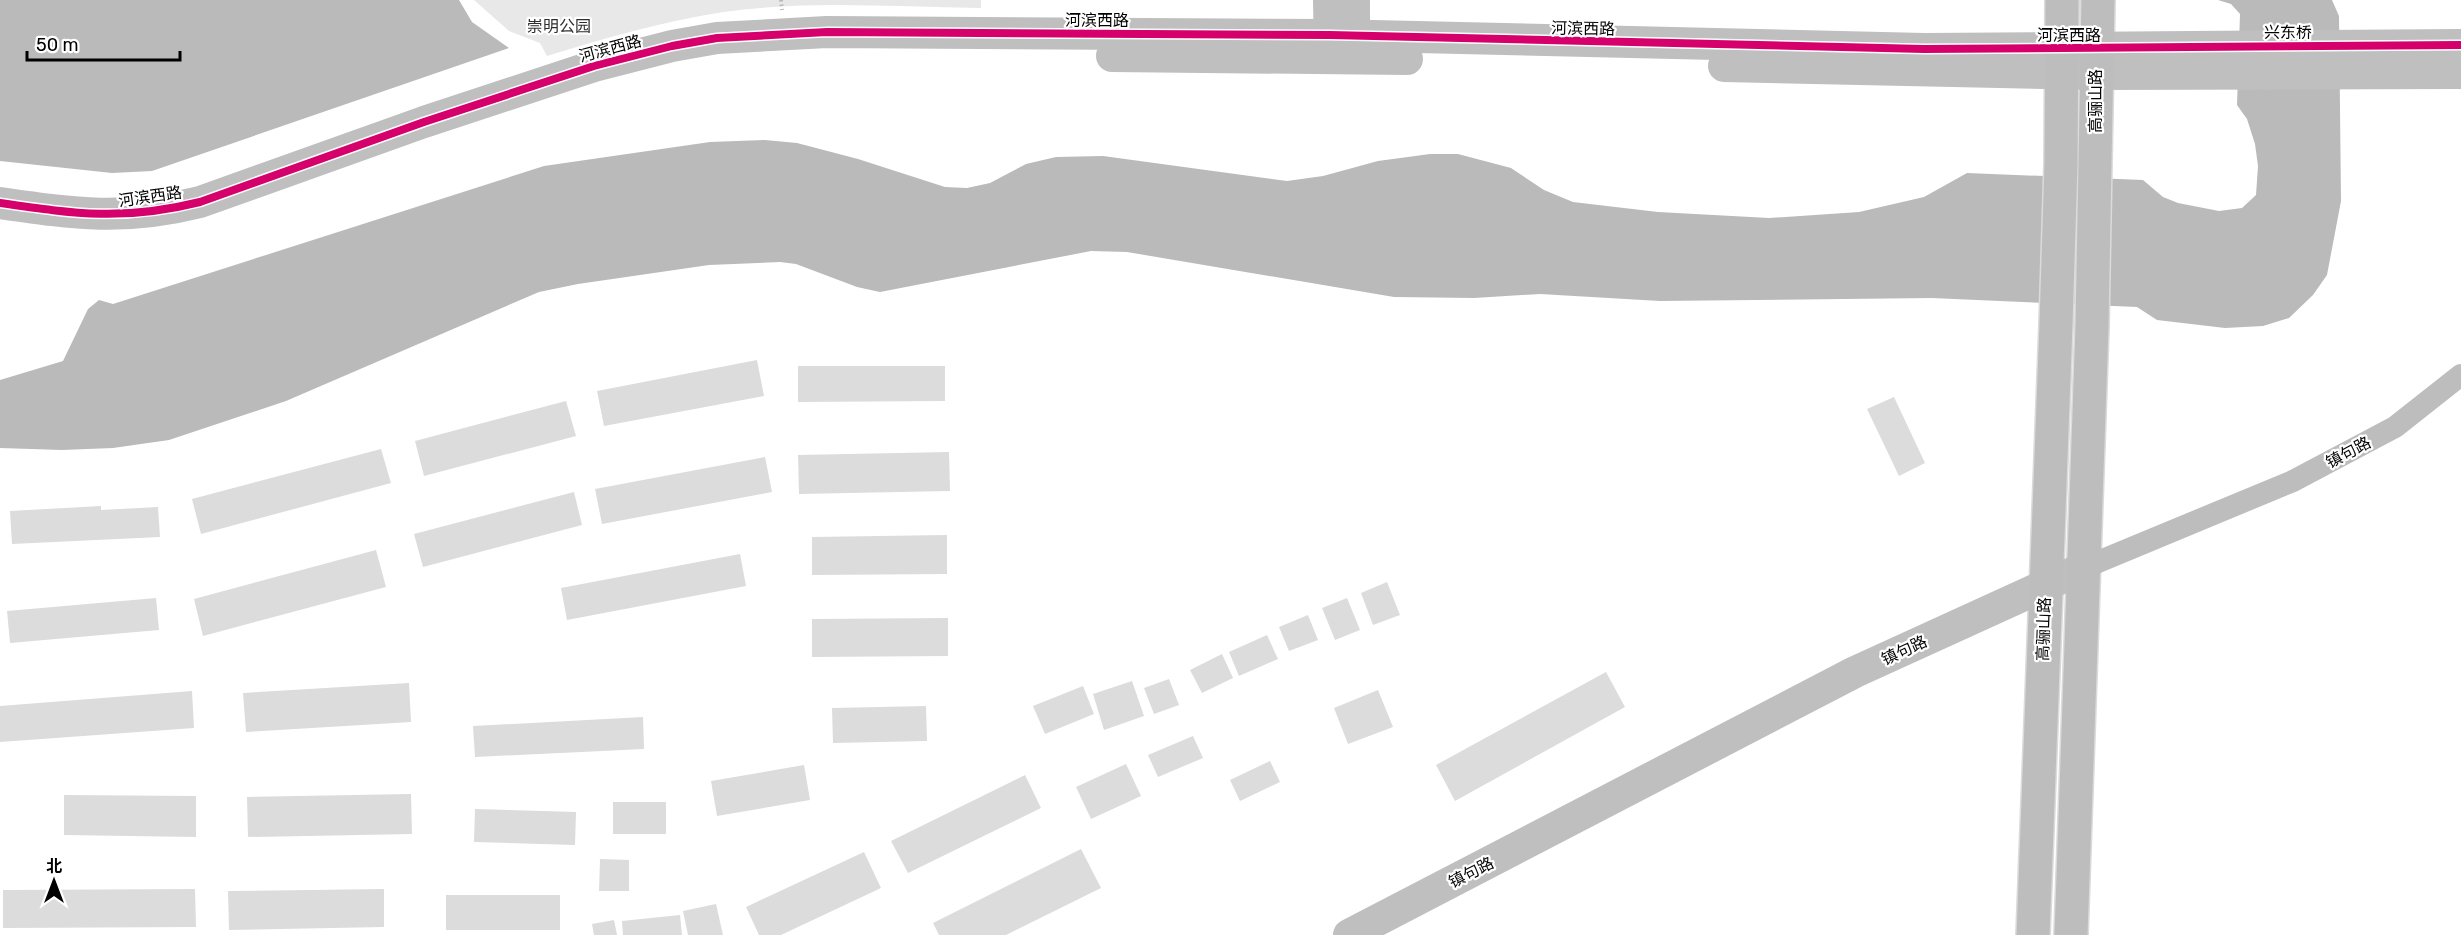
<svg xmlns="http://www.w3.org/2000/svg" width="2461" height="935" font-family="Rubik,'Noto Sans SC',sans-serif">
<rect width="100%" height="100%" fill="#fff"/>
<path fill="#e8e8e8" d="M474 0H981V8C896 7 809 0 724 12 663 21 606 38 547 56L540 43 509 31Z"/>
<g fill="#bababa">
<polygon points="0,0 459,0 472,22 509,48 152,171 112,173 0,161"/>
<polygon points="2218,0 2332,0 2339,16 2341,201 2327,275 2313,295 2289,318 2263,326 2225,328 2157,320 2137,307 1932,298 1660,301 1540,294 1474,298 1394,297 1127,252 1091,251 880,292 857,287 796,264 780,262 709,265 578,284 539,292 286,401 169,440 113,448 62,450 0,448 0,380 63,361 88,309 99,300 113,304 544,166 710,142 765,140 797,143 858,159 945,187 967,188 990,183 1026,164 1056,157 1103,156 1287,181 1323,176 1378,161 1430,154 1458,154 1511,168 1544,190 1573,202 1658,212 1769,218 1859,212 1924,197 1967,173 2143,180 2163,197 2178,203 2219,211 2242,208 2256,195 2258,166 2255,144 2247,119 2237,105 2240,14 2231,4"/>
</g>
<g fill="#dcdcdc">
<polygon points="757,360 764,396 604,426 597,391"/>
<polygon points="798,366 945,366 945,401 798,402"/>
<polygon points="1894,397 1925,463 1899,476 1867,409"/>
<polygon points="566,401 576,436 424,476 415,441"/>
<polygon points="381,449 391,483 201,534 192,499"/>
<polygon points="949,452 950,491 799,494 798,455"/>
<polygon points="765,457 772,492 602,524 595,489"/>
<polygon points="574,492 582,525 423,567 414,534"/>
<polygon points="101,506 101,510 158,507 160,537 12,544 10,511"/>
<polygon points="947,535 947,574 812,575 812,537"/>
<polygon points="376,550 386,587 203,636 194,599"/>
<polygon points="740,554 746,586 567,620 561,588"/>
<polygon points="1387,582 1400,615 1373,625 1361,593"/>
<polygon points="156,598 159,630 10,643 7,611"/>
<polygon points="1347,598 1360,630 1335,640 1322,608"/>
<polygon points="1308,615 1318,640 1289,651 1279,627"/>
<polygon points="948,618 948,656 812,657 812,619"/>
<polygon points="1267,635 1278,659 1239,676 1229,652"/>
<polygon points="1222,654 1233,678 1202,693 1190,670"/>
<polygon points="1606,672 1625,707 1455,801 1436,765"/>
<polygon points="1169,679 1179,705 1154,714 1144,688"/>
<polygon points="1132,681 1144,716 1104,730 1093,694"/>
<polygon points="409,683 411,722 246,732 243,693"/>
<polygon points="1083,686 1094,714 1045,734 1033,706"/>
<polygon points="1378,690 1393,727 1348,744 1334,708"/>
<polygon points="192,691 194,728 0,742 0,706"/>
<polygon points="926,706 927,741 833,743 832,708"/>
<polygon points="643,717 644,749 475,757 473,726"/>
<polygon points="1193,736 1203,758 1158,777 1148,755"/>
<polygon points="1270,761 1280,782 1240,801 1230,780"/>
<polygon points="1126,764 1141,796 1091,819 1076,787"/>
<polygon points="804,765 810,800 717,816 711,781"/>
<polygon points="1025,775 1041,808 908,873 891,841"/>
<polygon points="411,794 412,834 248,837 247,797"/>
<polygon points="64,795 196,796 196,837 64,835"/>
<rect x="613" y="802" width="53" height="32"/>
<polygon points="475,809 576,812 575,845 474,842"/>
<polygon points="1081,849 1101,888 1006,935 939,935 933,923"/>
<polygon points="864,852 881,888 781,935 759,935 746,907"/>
<polygon points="600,859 629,860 629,891 599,891"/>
<polygon points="195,889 196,927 3,928 3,890"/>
<polygon points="384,889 384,927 229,930 228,891"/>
<rect x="446" y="895" width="114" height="35"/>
<polygon points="716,904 723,935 688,935 683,911"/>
<polygon points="680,915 682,935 623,935 622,921"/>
<polygon points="614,920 617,935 594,935 592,924"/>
</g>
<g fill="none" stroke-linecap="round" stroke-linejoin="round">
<g stroke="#dbdbdb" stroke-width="36">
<g id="primary">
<polyline points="2033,935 2056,324 2061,164 2062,0"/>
<polyline points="2071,935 2092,327 2098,0"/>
</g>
</g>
<polyline stroke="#b8b8b8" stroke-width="4" stroke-dasharray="1.5 3" stroke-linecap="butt" points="781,0 782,10"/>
<polyline stroke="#bdbdbd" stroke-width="22" points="2081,569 2293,481 2395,427 2461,375"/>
<g stroke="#bfbfbf" stroke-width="32">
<polyline points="1329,0 1330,56"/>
<polyline points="1354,0 1354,58"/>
<polyline points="1112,56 1407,59"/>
<polyline points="1724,66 2094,74 2461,73"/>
<path d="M0 203C76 214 124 221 200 202L424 122 594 66 672 46 717 38 827 32 1330 35 1924 49 2461 45"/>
<polyline points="1349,935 1855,672 2081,569"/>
</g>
<use href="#primary" stroke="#bdbdbd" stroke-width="33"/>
<g stroke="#fff" stroke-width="11">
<path id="cycleway" d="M0 203C76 214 124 221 200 202L424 122 594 66 672 46 717 38 827 32 1330 35 1924 49 2461 45"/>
</g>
<use href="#cycleway" stroke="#d6006c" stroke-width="8"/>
</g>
<g text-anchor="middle" stroke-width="4.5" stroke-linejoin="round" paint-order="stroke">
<g font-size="16" fill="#000" stroke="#fff">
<text x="1097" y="26">河滨西路</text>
<text transform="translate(1583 28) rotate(1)" y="6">河滨西路</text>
<text x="2288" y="38">兴东桥</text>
<text x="2069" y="41">河滨西路</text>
<text transform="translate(610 48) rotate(-15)" y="6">河滨西路</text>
<text transform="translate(2095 101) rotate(-90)" y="6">高骊山路</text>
<text transform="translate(150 196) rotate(-8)" y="6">河滨西路</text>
<text transform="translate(2348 452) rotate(-28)" y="6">镇句路</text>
<text transform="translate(2043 629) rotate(-88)" y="6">高骊山路</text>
<text transform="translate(1904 650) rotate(-25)" y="6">镇句路</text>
<text transform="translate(1471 872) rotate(-27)" y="6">镇句路</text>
</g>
<g font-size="16" fill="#2d2d2d" stroke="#fff">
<text x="559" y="32">崇明公园</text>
</g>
</g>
<g transform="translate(54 881)" stroke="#ffffff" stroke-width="4.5" paint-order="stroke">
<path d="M0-4.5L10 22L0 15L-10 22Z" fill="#000000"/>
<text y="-9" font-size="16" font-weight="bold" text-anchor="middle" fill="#000000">北</text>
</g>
<path d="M27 51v9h153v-9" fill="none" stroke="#000000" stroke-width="3"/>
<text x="36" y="51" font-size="18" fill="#000000" stroke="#ffffff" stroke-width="4.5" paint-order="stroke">50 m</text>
</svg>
